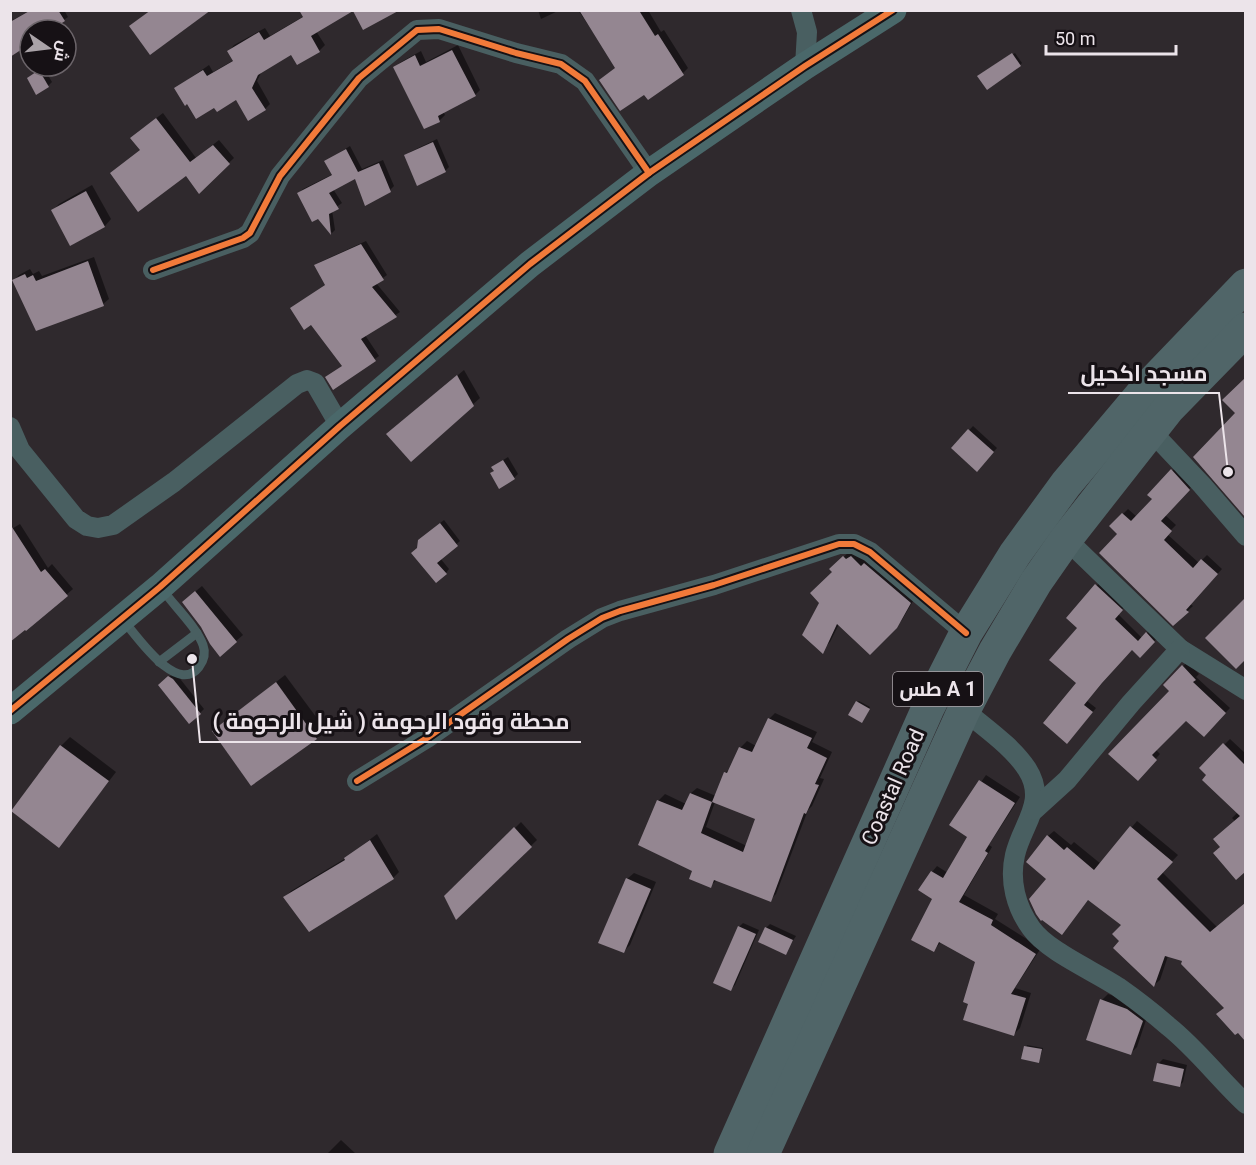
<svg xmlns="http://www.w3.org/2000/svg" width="1256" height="1165" font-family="Roboto,Cairo,sans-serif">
<rect width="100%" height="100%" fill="#2f292d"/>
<g fill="#0007" fill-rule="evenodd">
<polygon points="31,10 64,10 68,17 49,30 30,30 30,43 10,51 10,20 11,21"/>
<polygon points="538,10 560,10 541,19"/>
<polygon points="578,10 630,10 631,12 648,10 661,32 664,30 688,68 683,73 617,67"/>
<polygon points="304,16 316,31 325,45 319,51 292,53 262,71 257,81 270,104 265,109 237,98 215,106 176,88 209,65 213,72 234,60 229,51 234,45 265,28 270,36"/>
<polygon points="458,45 480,90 475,95 443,111 445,115 440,120 425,127 395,67 401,62 421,51 426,62"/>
<polygon points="1015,53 1022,63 1020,65 980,75"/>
<polygon points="43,67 52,82 48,86 29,78"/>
<polygon points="163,113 196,158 219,140 234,158 199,191 186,174 141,149 138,132"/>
<polygon points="437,139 449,167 445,171 406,156 410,152"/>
<polygon points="350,146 362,169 383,160 394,186 390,190 355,176 333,189 342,203 332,210 335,230 332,233 299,193 303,189 333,174 326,161"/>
<polygon points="92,185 111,219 105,226 71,244 52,211 59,204"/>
<polygon points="366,241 387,275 376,283 400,312 365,335 379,356 334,388 327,377 344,365 311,323 292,308 326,284 316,266 320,262"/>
<polygon points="94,257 109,299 103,304 14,280 19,275 30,269 33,274 39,271 42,276"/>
<polygon points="464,370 480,398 411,460 395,428"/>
<polygon points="1246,379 1246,515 1195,458 1236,413 1224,400"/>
<polygon points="973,426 997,448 977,469 953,448"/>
<polygon points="508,457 518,474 514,478 495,470 497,464"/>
<polygon points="1177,466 1194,484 1165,515 1176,525 1167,534 1199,563 1207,555 1222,569 1190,604 1193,606 1173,624 1119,534 1111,526 1128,509 1137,517 1154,499 1149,495"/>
<polygon points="444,520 460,541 440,558 449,569 446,573 419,548 424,536"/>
<polygon points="20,524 48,568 52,564 73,589 26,629 10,530"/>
<polygon points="850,551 858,551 916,596 902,620 870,653 839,624 830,642 824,648 821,602 834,572 831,569"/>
<polygon points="1100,582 1125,606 1118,614 1142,638 1150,630 1158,637 1140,656 1132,648 1087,701 1096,708 1071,738 1078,682 1079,627 1068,618"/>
<polygon points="202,586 243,635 236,641 190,596"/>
<polygon points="1246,600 1246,657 1236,667 1207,638"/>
<polygon points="1187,662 1199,674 1196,677 1230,708 1204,735 1186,719 1156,750 1160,754 1137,779 1171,691 1165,685"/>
<polygon points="174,673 177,675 204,709 200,713 164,681"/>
<polygon points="285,675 325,729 316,738 214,731"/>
<polygon points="859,701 870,707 864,719 857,702"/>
<path d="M775 713 817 732 812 742 832 752 820 778 824 779 812 806 808 810 776 894 770 900 717 880 710 886 694 870 640 845 659 800 665 794 686 804 691 793 697 788 716 796 725 773 732 767 741 747 747 741 756 746 769 719ZM715 802 757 819 747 846 706 827Z"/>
<polygon points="70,737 116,772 59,846 13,811 61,746"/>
<polygon points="1230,739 1246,754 1246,870 1236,878 1222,846 1235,821 1232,818 1238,812 1201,768"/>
<polygon points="986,775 1020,797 989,845 992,847 964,895 998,914 995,919 1041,948 1015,988 1031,993 1020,1028 1014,1034 977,962 941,942 934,950 934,899 932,872 937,866 948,873 969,837 951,825"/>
<polygon points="1137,821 1178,855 1162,872 1217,927 1246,903 1246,957 1243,959 1246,961 1246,1040 1225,1007 1183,960 1168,956 1160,980 1154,985 1121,941 1123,925 1089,899 1048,879 1048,836 1054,831 1071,845 1074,842 1101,864"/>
<polygon points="521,822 537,840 456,918 446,897"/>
<polygon points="377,834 399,872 393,878 285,897 291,891 346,858"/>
<polygon points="634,873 656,882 630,945 624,951 627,879"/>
<polygon points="743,923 759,930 735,985 731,989 739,927"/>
<polygon points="770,924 796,936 785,953 766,928"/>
<polygon points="1108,994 1134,1003 1148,1014 1137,1047 1130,1054 1102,1000"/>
<polygon points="1027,1045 1043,1048 1039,1061 1023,1058"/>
<polygon points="1163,1059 1187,1065 1183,1082 1179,1086 1159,1063"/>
<polygon points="341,1140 356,1154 327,1154"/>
</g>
<g fill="#948691" fill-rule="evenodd">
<polygon points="31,10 58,10 65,21 51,30 30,30 30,44 10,57 10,22"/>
<polygon points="151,10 211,10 150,55 129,26"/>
<polygon points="299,10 400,10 363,30 353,11 311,36 320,52 297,65 291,55 258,75 252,88 266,110 248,121 236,100 217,112 214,108 196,119 187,104 185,106 174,88 203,70 207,76 233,61 227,51 259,32 264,40 303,17"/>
<polygon points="579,10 640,12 655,36 658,34 684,75 648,100 644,95 620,111 599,80 615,68"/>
<polygon points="452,50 476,96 438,116 440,122 424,129 393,67 415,55 420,66"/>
<polygon points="1012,53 1021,66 987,90 977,76"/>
<polygon points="39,70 49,87 36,95 27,78"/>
<polygon points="156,118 190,162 213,145 230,164 199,194 186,176 138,212 110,173 140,150 130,138"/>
<polygon points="433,142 446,172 417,186 404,155"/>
<polygon points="346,149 358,172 379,163 391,192 365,206 355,179 329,193 339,209 329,214 331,235 318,219 312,222 297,193 332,175 324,161"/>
<polygon points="86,191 105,227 70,246 51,210"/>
<polygon points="361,244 384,280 372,287 397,317 361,339 376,361 333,390 325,377 342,366 311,325 304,330 290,308 325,285 314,265"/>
<polygon points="88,261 104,306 36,331 12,280 25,274 27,278 33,275 36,281"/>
<polygon points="457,375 474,406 411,462 386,434"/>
<polygon points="1245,378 1245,517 1193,457 1235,413 1222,400"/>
<polygon points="968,429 994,452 977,472 951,448"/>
<polygon points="503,460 515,479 499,489 490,473 494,471 491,467"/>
<polygon points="1171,469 1190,490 1161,521 1172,531 1164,540 1193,568 1201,559 1218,574 1186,610 1189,612 1173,626 1099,553 1117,534 1109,526 1122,513 1131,521 1152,499 1147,495"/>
<polygon points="440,523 458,546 437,563 447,574 436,583 411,553 417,548 418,540"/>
<polygon points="10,524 41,572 45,569 68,596 26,631 25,630 10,642"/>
<polygon points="843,556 846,559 851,556 861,566 864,563 911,603 897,628 870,655 837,624 823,654 802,635 819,603 810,593 832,572 829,569"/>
<polygon points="1095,584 1123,610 1115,619 1138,641 1146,632 1155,642 1140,658 1132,650 1102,683 1084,705 1093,712 1067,744 1043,723 1076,683 1049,660 1077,628 1066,618"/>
<polygon points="195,591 237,642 220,657 210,644 201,627 182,602"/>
<polygon points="1245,598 1245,660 1236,669 1205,638"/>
<polygon points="1182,665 1196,680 1193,682 1226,713 1204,737 1186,721 1152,755 1157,760 1138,781 1108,754 1169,691 1163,685"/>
<polygon points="168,676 173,679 201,714 189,724 158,685"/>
<polygon points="276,682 317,739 251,786 212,731"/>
<polygon points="856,701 870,709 862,723 848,715"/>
<path d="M768 718 812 738 807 748 827 758 815 784 819 785 806 814 804 813 771 902 714 880 711 888 689 879 692 871 638 845 657 800 682 810 690 793 712 802 724 772 727 773 739 747 752 752ZM712 802 755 819 743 852 701 833Z"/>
<polygon points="1223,743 1245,765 1245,872 1236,880 1213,853 1220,847 1213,839 1240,816 1202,780 1206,775 1199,768"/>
<polygon points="60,745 109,781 59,848 11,811"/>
<polygon points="979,780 1015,803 985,851 988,853 959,902 993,920 991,925 1036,954 1011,994 1026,998 1014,1036 963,1020 968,1004 963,1002 975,962 939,942 934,952 911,940 932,899 918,890 931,871 943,878 967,837 949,825"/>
<polygon points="1130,826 1173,862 1157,879 1210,932 1245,903 1245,1041 1238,1033 1235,1035 1216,1014 1224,1008 1181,964 1182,961 1165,956 1154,987 1113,948 1119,941 1112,934 1121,925 1088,900 1062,935 1042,920 1041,921 1036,914 1029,899 1046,879 1026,862 1047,835 1064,850 1067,847 1094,870"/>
<polygon points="514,827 532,847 456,920 444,896"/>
<polygon points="370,840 394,879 309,932 283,897 345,860 344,858"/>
<polygon points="626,878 651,889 624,953 598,943"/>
<polygon points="738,926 756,934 731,991 713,983"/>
<polygon points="765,927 793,940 786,955 758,942"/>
<polygon points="1100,999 1127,1009 1143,1021 1131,1055 1086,1040"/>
<polygon points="1024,1046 1042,1049 1039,1063 1021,1059"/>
<polygon points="1157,1063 1184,1069 1180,1087 1153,1081"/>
</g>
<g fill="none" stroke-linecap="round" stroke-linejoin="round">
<g stroke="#495f61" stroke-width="9">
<path d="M123 620C137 636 177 696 199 667 204 660 206 653 203 645 196 626 174 606 162 589"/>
<polyline points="159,662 197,633"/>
</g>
<g stroke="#495f61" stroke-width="20">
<polyline points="801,10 807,32 805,66"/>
<polyline points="153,270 243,238 250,233 280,176 359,78 417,30 439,29 516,53 561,64 585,81 649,173"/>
<polyline points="10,427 20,450 76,519 87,526 98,528 113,525 174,482 297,384 307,380 315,383 340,426"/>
<polyline points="1151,431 1202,485 1246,536"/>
<polyline points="1066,539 1180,649 1246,690"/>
<path d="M964 710C985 728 1012 746 1027 769 1048 802 1022 824 1015 855 1009 881 1016 907 1031 928 1047 951 1094 971 1118 987 1135 999 1152 1012 1168 1026 1197 1049 1219 1079 1246 1104"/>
<polyline points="357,781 427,738 568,639 602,618 620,611 714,585 839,544 854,544 870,552 966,633"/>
<polyline points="1034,810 1067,780 1131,703 1180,649"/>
</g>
<polyline stroke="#4a686a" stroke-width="27" points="10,711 160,587 340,426 530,264 649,173 805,66 893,10"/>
<g stroke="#506568" stroke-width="33">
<polyline points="730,1154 928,708 966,633 1015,554 1066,484 1147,388 1246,285"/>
<polyline points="763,1154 964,710 995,651 1036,582 1066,539 1168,409 1246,329"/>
</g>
<g stroke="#161115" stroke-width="10">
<g id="cycleway">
<polyline points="153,270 243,238 250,233 280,176 359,78 417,30 439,29 516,53 561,64 585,81 649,173"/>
<polyline points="10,711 160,587 340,426 530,264 649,173 805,66 893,10"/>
<polyline points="357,781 427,738 568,639 602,618 620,611 714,585 839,544 854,544 870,552 966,633"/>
</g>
</g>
<use href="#cycleway" stroke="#f17a3a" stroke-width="6"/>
</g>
<g text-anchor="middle" stroke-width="6" stroke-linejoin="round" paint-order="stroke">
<rect fill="#161115" stroke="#aca5aa" stroke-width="1.5" x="893" y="672" width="90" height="34" rx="4.5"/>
<g font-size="20" font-weight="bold" fill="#ece4ea">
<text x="938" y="696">طس A 1</text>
</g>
<g font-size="21" fill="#ece4ea" stroke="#161115">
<text transform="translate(893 787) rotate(-66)" y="7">Coastal Road</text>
</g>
</g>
<path fill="none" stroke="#ece4ea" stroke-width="2" d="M1228 472L1219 393H1068M192 659L200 742H581"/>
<g fill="#ece4ea" stroke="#161115" stroke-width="2">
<circle cx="1228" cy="472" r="6"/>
<circle cx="192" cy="659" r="6"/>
</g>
<g font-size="22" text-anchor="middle" font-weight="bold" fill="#ece4ea" stroke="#161115" stroke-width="6" stroke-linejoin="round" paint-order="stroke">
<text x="1144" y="381">مسجد اكحيل</text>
<text x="391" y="729">( محطة وقود الرحومة ( شيل الرحومة</text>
</g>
<rect width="1256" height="1165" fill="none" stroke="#ece4ea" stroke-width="24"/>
<g transform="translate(48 48) rotate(104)"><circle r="28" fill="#161115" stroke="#6c656a" stroke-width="1.5"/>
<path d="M0-4.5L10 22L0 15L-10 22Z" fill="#aaa3a8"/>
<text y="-9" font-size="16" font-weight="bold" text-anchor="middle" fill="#ece4ea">ش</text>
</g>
<path d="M1046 45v9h130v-9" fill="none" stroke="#ece4ea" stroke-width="3"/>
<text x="1055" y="45" font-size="18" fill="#ece4ea" stroke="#161115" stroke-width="4.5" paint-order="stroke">50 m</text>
</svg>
